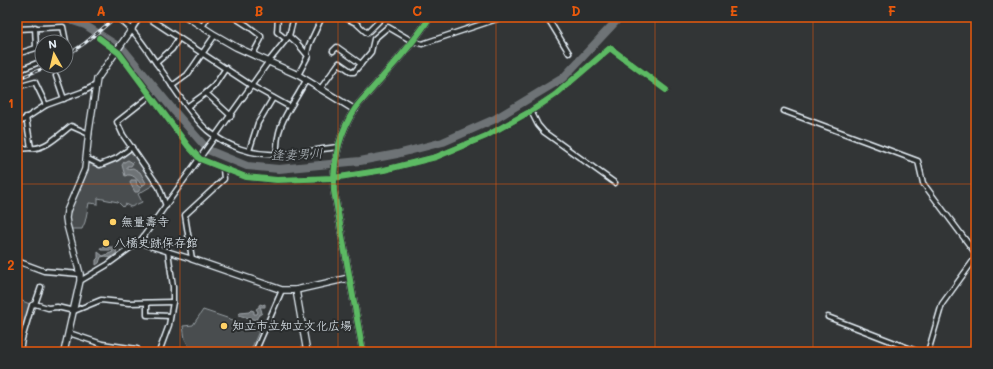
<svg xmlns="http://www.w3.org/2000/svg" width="993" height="369" font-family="Mali,'Klee One',sans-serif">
<rect width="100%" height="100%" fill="#323536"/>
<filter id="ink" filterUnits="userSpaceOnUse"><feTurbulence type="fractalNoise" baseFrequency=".025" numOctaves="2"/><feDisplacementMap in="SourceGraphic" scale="8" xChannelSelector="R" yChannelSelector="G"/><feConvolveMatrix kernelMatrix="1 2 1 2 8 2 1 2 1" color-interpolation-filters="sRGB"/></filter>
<g filter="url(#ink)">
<g fill="#494d4f" stroke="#989fa4">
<path d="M129 151H132L155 184 138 194 142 202 131 207 125 204 123 207 118 202 98 198V204L89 203 85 222 82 229H70C65 211 76 198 83 183 86 176 87 168 89 161L99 167 117 160Z"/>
<polygon points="17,299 30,304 20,336 17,335"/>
<polygon points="203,310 260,329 250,352 192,352 185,339 183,326 193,325"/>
</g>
<g fill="#6e7376" stroke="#9fa5aa">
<path d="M128 160 133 163 131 166H127V169L133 168 140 172 146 183 142 186C138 180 132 172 125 176L122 165 124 162Z"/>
<polygon points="131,180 136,180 137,185 141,188 138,192 135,192 130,183"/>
<polygon points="105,247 117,247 116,251 117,253 110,258 106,256 101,257 99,263 96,265 96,260 98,258 98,252 103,256 113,252 112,250 101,250 100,248"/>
<polygon points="261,304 262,305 265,304 265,307 260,307 261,309 262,313 258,316 256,320 238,315 240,313 249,312 251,310 254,311 254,314 257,314 258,312 256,309 259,307 259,305"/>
</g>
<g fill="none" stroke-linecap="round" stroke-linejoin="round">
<polyline stroke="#6e7376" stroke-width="8" points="61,17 85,25 124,50 175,112 208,150 247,166 279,169 360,161 397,154 443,142 495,119 563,78 620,17"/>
<g stroke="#e8f1f8" stroke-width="7">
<g id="street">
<path d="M116 17C135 29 146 49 159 67 173 86 190 115 207 130 226 146 253 156 278 154 298 154 318 149 338 147"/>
<polyline points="147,17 252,86 290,107"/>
<polyline points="234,17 248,26 261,36 261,39 253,54"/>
<polyline points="278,17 277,32 286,39"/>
<polyline points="344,17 356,23 367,33 383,17"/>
<polyline points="547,17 569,53"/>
<polyline points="202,27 208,17"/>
<polyline points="17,29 63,27 66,42"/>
<polyline points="132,29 140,17"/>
<polyline points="289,36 298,44 308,56 298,75"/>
<polyline points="99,38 119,53 188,146 200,159 246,177 277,180 333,178 384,170 436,157 486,136 531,111 555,95 610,48 666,90"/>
<polyline points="333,51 337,47 361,64"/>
<polyline points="17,54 36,48 35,27"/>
<polyline points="307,54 309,45 322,17"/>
<polyline points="156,63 172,49 179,38"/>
<polyline points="17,71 42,61"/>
<polyline points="56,76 64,99"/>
<polyline points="172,86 187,75 193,67 215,35"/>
<polyline points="17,87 35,82 46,105"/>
<polyline points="321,88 339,63 352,72 354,72 371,52 374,39 388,27 412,41 422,44 503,17"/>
<polyline points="206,93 231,116"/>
<polyline points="150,96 117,122 123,135 159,187 166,206"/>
<polyline points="188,106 206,93 214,86 226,68"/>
<polyline points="531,111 538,125 544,132 615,183"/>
<polyline points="784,111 918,161 923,183 976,254"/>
<polyline points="17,124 46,105 82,92 96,85"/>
<path d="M17 142C20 150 24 149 31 148L26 117"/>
<path d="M31 148C45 150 60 134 71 126L89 134"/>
<polyline points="249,151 258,123 273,98"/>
<path d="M277 155C275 121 293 107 306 80"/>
<polyline points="86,158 100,165 117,158 132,147"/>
<polyline points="141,240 147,245 192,259 185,215 224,179 223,169"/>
<polyline points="17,261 44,271 80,274"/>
<polyline points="80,281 107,265 141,240 269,61 289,36 294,17"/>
<polyline points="147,303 147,315 170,316"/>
<polyline points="35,304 48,308 57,307 74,311 101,300 129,303 173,302"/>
<polyline points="828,317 919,352"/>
<polyline points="69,333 102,344 137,349 137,352"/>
<polyline points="20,352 22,339 32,305 35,304 41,287"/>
<polyline points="159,352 169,325 173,302 173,287 168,251"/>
<polyline points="255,352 282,290"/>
<polyline points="928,352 942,304 976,257"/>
</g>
</g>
<g stroke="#e8f1f8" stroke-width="8">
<g id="secondary">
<polyline points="187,17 215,35 236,47 298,75 355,110"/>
<polyline points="192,259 282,290 296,290 349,278"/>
<polyline points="296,290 307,352"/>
<polyline points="64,352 80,281 80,274 67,225 66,218 67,211 85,169 89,131 97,79 132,29"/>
<path d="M363 352 334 191C333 162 339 133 355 109 359 103 365 97 371 90 391 67 414 43 430 17"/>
</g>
</g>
<g stroke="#e8f1f8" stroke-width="9">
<polyline id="primary" points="973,352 976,340"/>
</g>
<use href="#street" stroke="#2a2d2e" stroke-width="4"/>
<use href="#secondary" stroke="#2a2d2e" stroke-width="5.5"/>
<use href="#primary" stroke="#2a2d2e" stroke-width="6"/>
<g stroke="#e8f1f8" stroke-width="3">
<g id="rail">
<polyline points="66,56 85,43 116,17"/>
<polyline points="17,79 49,66"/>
</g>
</g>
<use href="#rail" stroke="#2a2d2e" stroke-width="1.5" stroke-dasharray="4.5" stroke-linecap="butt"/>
<g stroke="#2a2d2e" stroke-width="8">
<g id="cycleway">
<polyline points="99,38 119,53 188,146 200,159 246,177 277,180 333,178 384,170 436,157 486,136 531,111 555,95 610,48 666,90"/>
<path d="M363 352 334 191C333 162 339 133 355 109 359 103 365 97 371 90 391 67 414 43 430 17"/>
</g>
</g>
<use href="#cycleway" stroke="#5cba63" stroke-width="6"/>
</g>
</g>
<path fill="none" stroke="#e8590c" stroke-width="1" stroke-opacity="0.55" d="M180 17V352M338 17V352M496 17V352M655 17V352M813 17V352M17 184H976"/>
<g fill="#ffd166" stroke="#2a2d2e" stroke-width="1.5">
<circle cx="113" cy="222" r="4"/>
<circle cx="106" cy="243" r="4"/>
<circle cx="224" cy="326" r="4"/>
</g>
<g text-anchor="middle" stroke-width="4" stroke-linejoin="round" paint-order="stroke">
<g font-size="12" fill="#e8f1f8" stroke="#2a2d2e" text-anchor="start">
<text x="121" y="226">無量壽寺</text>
<text x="114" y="247">八橋史跡保存館</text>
<text x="232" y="330">知立市立知立文化広場</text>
</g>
<g font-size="13" font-style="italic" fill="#b1b8be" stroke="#2a2d2e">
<text transform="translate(297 154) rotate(-3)" y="5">逢妻男川</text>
</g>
</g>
<rect width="993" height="369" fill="none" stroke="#2a2d2e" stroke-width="44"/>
<g transform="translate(54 54) rotate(352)"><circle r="19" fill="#2a2d2e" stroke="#767b7f"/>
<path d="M0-3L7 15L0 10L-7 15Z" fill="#ffd166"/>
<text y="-6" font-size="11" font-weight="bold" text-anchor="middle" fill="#e8f1f8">N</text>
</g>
<rect x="22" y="22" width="949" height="325" fill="none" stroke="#e8590c" stroke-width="1.5"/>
<g font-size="13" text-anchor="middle" font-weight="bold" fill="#e8590c">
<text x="101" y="16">A</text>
<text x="259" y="16">B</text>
<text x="417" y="16">C</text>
<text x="576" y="16">D</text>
<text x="734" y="16">E</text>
<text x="892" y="16">F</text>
<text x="11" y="108">1</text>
<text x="11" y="270">2</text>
</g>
</svg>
